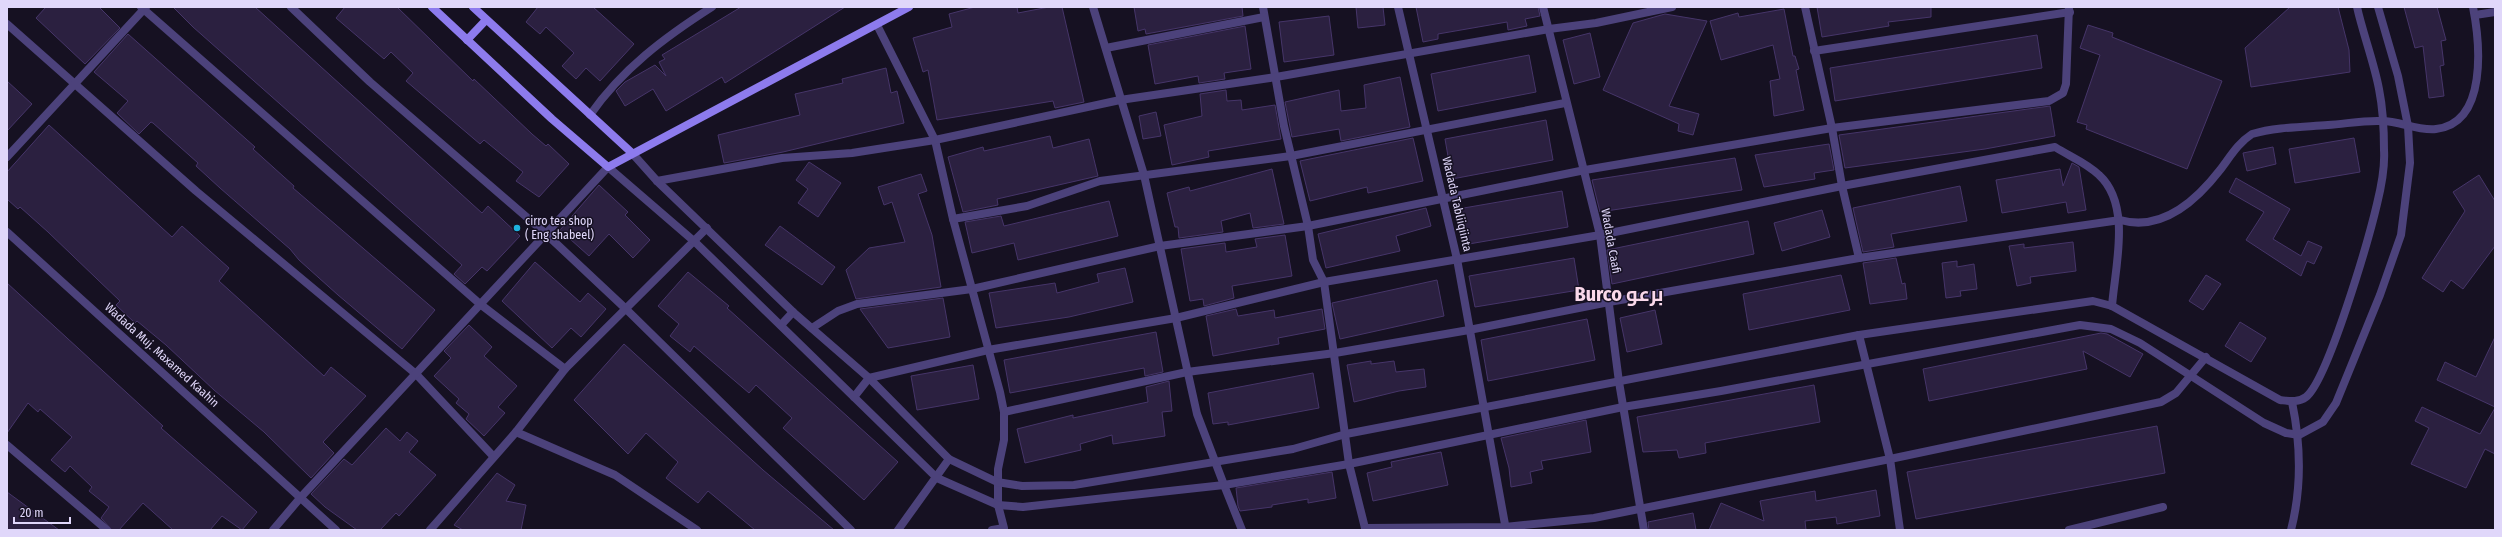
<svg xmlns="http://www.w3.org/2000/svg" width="2502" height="537" font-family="'Fira Sans Condensed',Cairo,sans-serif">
<rect width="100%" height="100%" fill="#161122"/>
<g fill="#2b2040" stroke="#463569">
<polygon points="46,7 99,7 120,28 85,64 36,18"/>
<polygon points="173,7 255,7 482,213 488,206 520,236 487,271 482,267 465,284 454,274 462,265 193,27"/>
<polygon points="345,7 397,7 473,81 474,79 532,134 546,146 548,144 569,164 539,197 516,181 523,172 484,140 480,144 406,81 413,73 391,52 384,59 336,18"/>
<polygon points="538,7 593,7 634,44 600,81 586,68 576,79 562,66 574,53 546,27 540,34 526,22"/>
<polygon points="741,7 845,7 725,83 722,77 666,111 653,89 625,106 616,91 625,82 655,65 666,76 659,62 665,59 662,55"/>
<polygon points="975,7 1017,7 1018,13 1049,7 1062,7 1084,102 1055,108 1053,101 937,120 928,70 923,72 913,38 952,27 949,14"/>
<polygon points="1134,7 1242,7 1243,16 1146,34 1145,29 1138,31"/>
<polygon points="1356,7 1383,7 1385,25 1358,28"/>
<polygon points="1416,7 1538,7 1540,16 1525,19 1527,26 1508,30 1507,22 1438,34 1438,39 1423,42"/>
<polygon points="1817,7 1931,7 1931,17 1888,22 1889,26 1822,37"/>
<polygon points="2290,7 2338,7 2349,50 2350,72 2251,87 2245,48"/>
<polygon points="2404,7 2437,7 2446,40 2441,41 2444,65 2440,66 2444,96 2429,98 2423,46 2415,48"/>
<polygon points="1784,9 1793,56 1795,56 1799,69 1796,70 1804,110 1774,116 1770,81 1780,79 1773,45 1721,60 1710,21 1738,13 1739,17"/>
<polygon points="1665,14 1707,21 1669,106 1699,114 1693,135 1678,131 1679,124 1603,90 1633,23"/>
<polygon points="1329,16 1334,55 1284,62 1279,22"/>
<polygon points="2088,25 2113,33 2112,37 2222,81 2187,169 2086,129 2087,125 2077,122 2100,55 2080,48"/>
<polygon points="1245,26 1251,69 1224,73 1225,79 1199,83 1198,76 1155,84 1148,45"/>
<polygon points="1590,33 1600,77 1574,84 1563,40"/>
<polygon points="128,34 255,147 253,149 294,186 293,188 435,310 402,349 338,295 299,260 290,249 220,188 196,166 198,163 153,123 151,122 139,134 117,113 128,101 94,72"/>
<polygon points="2037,35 2042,68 1835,101 1830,68"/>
<polygon points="1529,55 1536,92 1438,111 1431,74"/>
<polygon points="886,68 891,93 897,91 904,123 783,152 724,163 718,135 800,115 795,94 843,83 842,79"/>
<polygon points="1400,77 1410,127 1341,141 1339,129 1292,137 1285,102 1339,90 1341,111 1366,108 1364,85"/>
<polygon points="7,81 32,104 7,131"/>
<polygon points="1226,90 1227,101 1241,100 1242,110 1275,105 1281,139 1208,151 1209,157 1172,165 1164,125 1202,116 1200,94"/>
<polygon points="2050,106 2055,136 1985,149 1845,168 1839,135"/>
<polygon points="1156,112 1161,136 1143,139 1139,116"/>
<polygon points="1546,120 1553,160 1452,179 1445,139"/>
<polygon points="49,125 172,237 182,226 229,268 219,281 324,376 331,367 366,396 323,442 334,453 311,478 264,432 214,390 166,345 137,321 135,323 116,305 120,301 48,232 20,207 18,209 7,199 7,172"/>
<polygon points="1050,136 1053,148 1089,139 1098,176 997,199 998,205 963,212 948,157 983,147 984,151"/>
<polygon points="1413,138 1423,181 1368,193 1367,187 1310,201 1300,161"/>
<polygon points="2354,138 2360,172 2295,183 2289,149"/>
<polygon points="1829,144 1834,170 1814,173 1815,179 1764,187 1755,155"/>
<polygon points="2273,147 2276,164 2247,171 2243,153"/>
<polygon points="1735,158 1742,190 1600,212 1592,180"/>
<polygon points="809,162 841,183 818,217 798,203 808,189 796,180"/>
<polygon points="2072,163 2079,167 2086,210 2068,213 2066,202 2002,213 1996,180 2060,169 2063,186"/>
<polygon points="1272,169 1284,224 1253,228 1250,213 1221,221 1223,232 1179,238 1178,227 1175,227 1167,193 1189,187 1190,191"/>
<polygon points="921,174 927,191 918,194 932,235 941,287 856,299 846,270 869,248 905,242 892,202 884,205 878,187"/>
<polygon points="2479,175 2495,201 2495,246 2463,289 2451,280 2443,292 2422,278 2465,211 2453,192"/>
<polygon points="2236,178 2290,209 2273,239 2301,256 2308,241 2322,247 2314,264 2307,261 2301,276 2246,240 2264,212 2229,192"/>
<polygon points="599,185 628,212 625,215 650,240 633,258 609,234 589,256 560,230"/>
<polygon points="1960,186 1967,221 1891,234 1894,247 1863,252 1853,208"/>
<polygon points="1562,191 1568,227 1463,245 1458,209"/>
<polygon points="1109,201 1118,236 1018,260 1014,243 972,253 965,222 1001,216 1004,226"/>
<polygon points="1426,208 1431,226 1396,236 1400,251 1326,268 1318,234"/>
<polygon points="1822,210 1830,237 1782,251 1774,223"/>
<polygon points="1748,221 1754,254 1612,284 1607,250"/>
<polygon points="780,226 835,267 822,285 765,245"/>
<polygon points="1285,235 1292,276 1232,286 1234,298 1204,306 1203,299 1190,301 1181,249 1225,243 1226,252 1257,247 1255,239"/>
<polygon points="2073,242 2076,271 2030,277 2031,283 2017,286 2009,246 2024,244 2024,248"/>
<polygon points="1574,258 1579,290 1475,307 1469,276"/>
<polygon points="1896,258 1902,284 1905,283 1907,299 1870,304 1863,263"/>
<polygon points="1957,261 1957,267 1974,264 1977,289 1960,291 1961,296 1946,298 1942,263"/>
<polygon points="535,262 580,302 588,293 606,309 581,337 571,328 552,348 502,301"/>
<polygon points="1125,268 1133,302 1069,317 996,328 989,293 1055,283 1057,293 1099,282 1097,274"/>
<polygon points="688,272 729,306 727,308 898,462 864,500 783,428 792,418 756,385 749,393 694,346 690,352 670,336 679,324 658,306"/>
<polygon points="1841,275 1850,310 1749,330 1743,294"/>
<polygon points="2206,275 2221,284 2203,310 2189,301"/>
<polygon points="1437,280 1444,316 1340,339 1332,303"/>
<polygon points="7,283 163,426 161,428 257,512 242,530 222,516 210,530 173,530 143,503 119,530 112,530 101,518 109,507 89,491 92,487 70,466 65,472 51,460 72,437 40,409 38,412 28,403 7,433"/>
<polygon points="943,298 950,337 888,348 860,309"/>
<polygon points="1236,309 1238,316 1274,310 1275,318 1322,309 1325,329 1278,338 1279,344 1213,356 1206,316"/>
<polygon points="1655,310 1662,344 1627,352 1620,318"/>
<polygon points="1587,319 1595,360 1488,381 1481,340"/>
<polygon points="2240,322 2266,338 2251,362 2225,346"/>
<polygon points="469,325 492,347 484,356 517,386 498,407 505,413 484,436 466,419 469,414 456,403 459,399 434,376 451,358 444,351"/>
<polygon points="1156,332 1163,372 1145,376 1144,368 1010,393 1004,360"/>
<polygon points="2101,333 2107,334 2143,354 2130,377 2083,351 2087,369 1929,401 1923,369"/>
<polygon points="2495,337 2495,407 2437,380 2445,362 2476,377"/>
<polygon points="624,344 763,470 834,530 755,530 708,491 698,503 666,478 678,462 646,433 628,454 574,400"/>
<polygon points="1371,361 1371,364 1394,361 1396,372 1424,369 1426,387 1399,391 1354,402 1347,365"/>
<polygon points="973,365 979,399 917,410 911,376"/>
<polygon points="1313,373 1319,408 1228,425 1228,422 1213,424 1208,393"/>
<polygon points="1169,381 1172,411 1162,412 1165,436 1113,444 1112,435 1080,444 1081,450 1025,463 1017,429 1073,415 1073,418 1148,402 1146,387"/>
<polygon points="1814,385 1820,422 1705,443 1706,453 1679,458 1677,450 1643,452 1637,417"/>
<polygon points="2422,407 2480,434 2495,408 2495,454 2485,449 2466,488 2411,464 2429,428 2415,421"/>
<polygon points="1586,420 1591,452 1541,461 1543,469 1530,472 1532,483 1511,487 1509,468 1501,438"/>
<polygon points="2157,426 2165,473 1916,519 1907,472"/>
<polygon points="386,428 400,441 407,432 418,441 409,452 436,475 399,516 396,513 380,530 357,530 325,507 311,494 344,459 352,465"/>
<polygon points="1441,452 1448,485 1373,501 1367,473 1392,467 1391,462"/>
<polygon points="1332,472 1336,498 1308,503 1308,499 1272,505 1272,507 1240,511 1238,506 1236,488"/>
<polygon points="497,473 515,485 506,501 526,505 521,530 463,530 454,525"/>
<polygon points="1876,490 1880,516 1837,524 1836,517 1805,521 1806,530 1709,530 1721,503 1764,521 1760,501 1815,491 1816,501"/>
<polygon points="7,492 59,530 7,530"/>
<polygon points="1693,513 1696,530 1649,530 1648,522"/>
</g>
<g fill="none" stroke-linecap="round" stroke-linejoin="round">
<g stroke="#4c427b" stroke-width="8">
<polyline points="141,7 480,304 565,369"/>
<polyline points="291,7 370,82 545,233 626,309 851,530"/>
<polyline points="1263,7 1284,126 1308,226 1313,260 1324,282 1349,464 1365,528"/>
<polyline points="1398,7 1457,259 1506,530"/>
<polyline points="1543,7 1600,235 1619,382 1644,530"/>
<polyline points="1805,7 1832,128 1842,186 1859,258"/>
<polyline points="2475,15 2495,12"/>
<polyline points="7,24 196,191 416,374 493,456"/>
<polyline points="877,25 935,140 953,219 1000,392 1004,412 1004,440 998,469 998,505"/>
<polyline points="1106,48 1264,17"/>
<polyline points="1814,51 2070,12"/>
<path d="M590 115C622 69 665 37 712 7"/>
<polyline points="7,157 146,7"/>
<polyline points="657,181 782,158 852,153 935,140 1120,100 1276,77 1549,29 1596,23 1672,7"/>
<polyline points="953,219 1027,206 1100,181 1291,156 1565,103"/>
<polyline points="7,232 336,530"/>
<polyline points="812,328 838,311 857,304 972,289 1160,246 1308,226 1585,170 1832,128 2049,101 2063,93 2066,84 2069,7"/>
<polyline points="1859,335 1890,459 1900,530"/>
<path d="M854 397 869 378 988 350 1176 318 1324 282 1600 235 1842 186 2055 147C2069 156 2087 163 2099 175 2132 205 2115 267 2112 306"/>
<path d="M1004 412 1187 372 1335 353 1469 330 1609 302 1859 258 2120 220C2162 232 2196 201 2220 170 2230 157 2238 143 2252 134 2276 127 2303 127 2328 125 2345 124 2364 120 2382 121 2400 121 2417 131 2436 129 2488 123 2480 43 2473 7"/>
<polyline points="516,432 615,475 697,530"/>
<polyline points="7,445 107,530"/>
<polyline points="1224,485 1242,530"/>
<polyline points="273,530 301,497 608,167"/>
<polyline points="430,530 516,432 565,369 707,228"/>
<polyline points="898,530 949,459"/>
<polyline points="1366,530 1365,528 1505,527 1594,518 1890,459 2161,402 2176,393 2206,357"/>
<polyline points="2069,530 2163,507"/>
</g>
<g stroke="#4c427b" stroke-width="8">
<polyline points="1093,7 1144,175 1197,414 1224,485"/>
<path d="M632 153 657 181 793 312 869 378 949 459 997 482 1022 486 1074 485 1293 449 1346 434 1859 335 2093 301 2112 306 2280 400C2289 401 2298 403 2306 397 2328 380 2369 238 2377 204 2381 188 2385 166 2384 150 2384 130 2383 109 2379 89 2374 62 2363 34 2357 7"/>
<polyline points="608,167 695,242 937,478 998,505 1023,507 1224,485 1349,464 1623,407 1721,391 2080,325 2111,329 2140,343 2264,423 2286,433 2299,435 2323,422 2336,403 2380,295 2401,235 2410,163 2408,126 2398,76 2378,7"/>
<polyline points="781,325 793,312"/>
<polyline points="992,530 1004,528 998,505"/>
<path d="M2291 530C2302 487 2301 445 2292 402"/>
</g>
<g stroke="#8d7bed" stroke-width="8">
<polyline points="432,7 552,119 608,167 909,7"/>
<polyline points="473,7 632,153"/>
<polyline points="467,40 486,20"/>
</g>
</g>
<circle fill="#1eb2df" stroke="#161122" stroke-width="1.5" cx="517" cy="228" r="4"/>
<g text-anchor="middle" stroke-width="3" stroke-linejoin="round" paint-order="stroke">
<g font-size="12" fill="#e0d7fa" stroke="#161122">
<text transform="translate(1457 204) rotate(77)" y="4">Wadada Tabliiqiinta</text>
<text transform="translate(1611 241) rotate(80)" y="4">Wadada Caafi</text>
<text transform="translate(162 355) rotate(42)" y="4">Wadada Muj. Maxamed Kaahin</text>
</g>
<g font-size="12" fill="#e0d7fa" stroke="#161122" text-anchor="start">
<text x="525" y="225">cirro tea shop<tspan x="525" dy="14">( Eng shabeel)</tspan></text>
</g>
<g font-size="20" font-weight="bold" fill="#fad9ea" stroke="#161122">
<text x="1619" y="301">Burco برعو</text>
</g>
</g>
<rect width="2502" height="537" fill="none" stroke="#e0d7fa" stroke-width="16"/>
<path d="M14 517v6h56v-6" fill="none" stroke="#e0d7fa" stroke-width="2"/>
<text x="20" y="517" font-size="12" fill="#e0d7fa" stroke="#161122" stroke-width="3" paint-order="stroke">20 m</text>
</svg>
